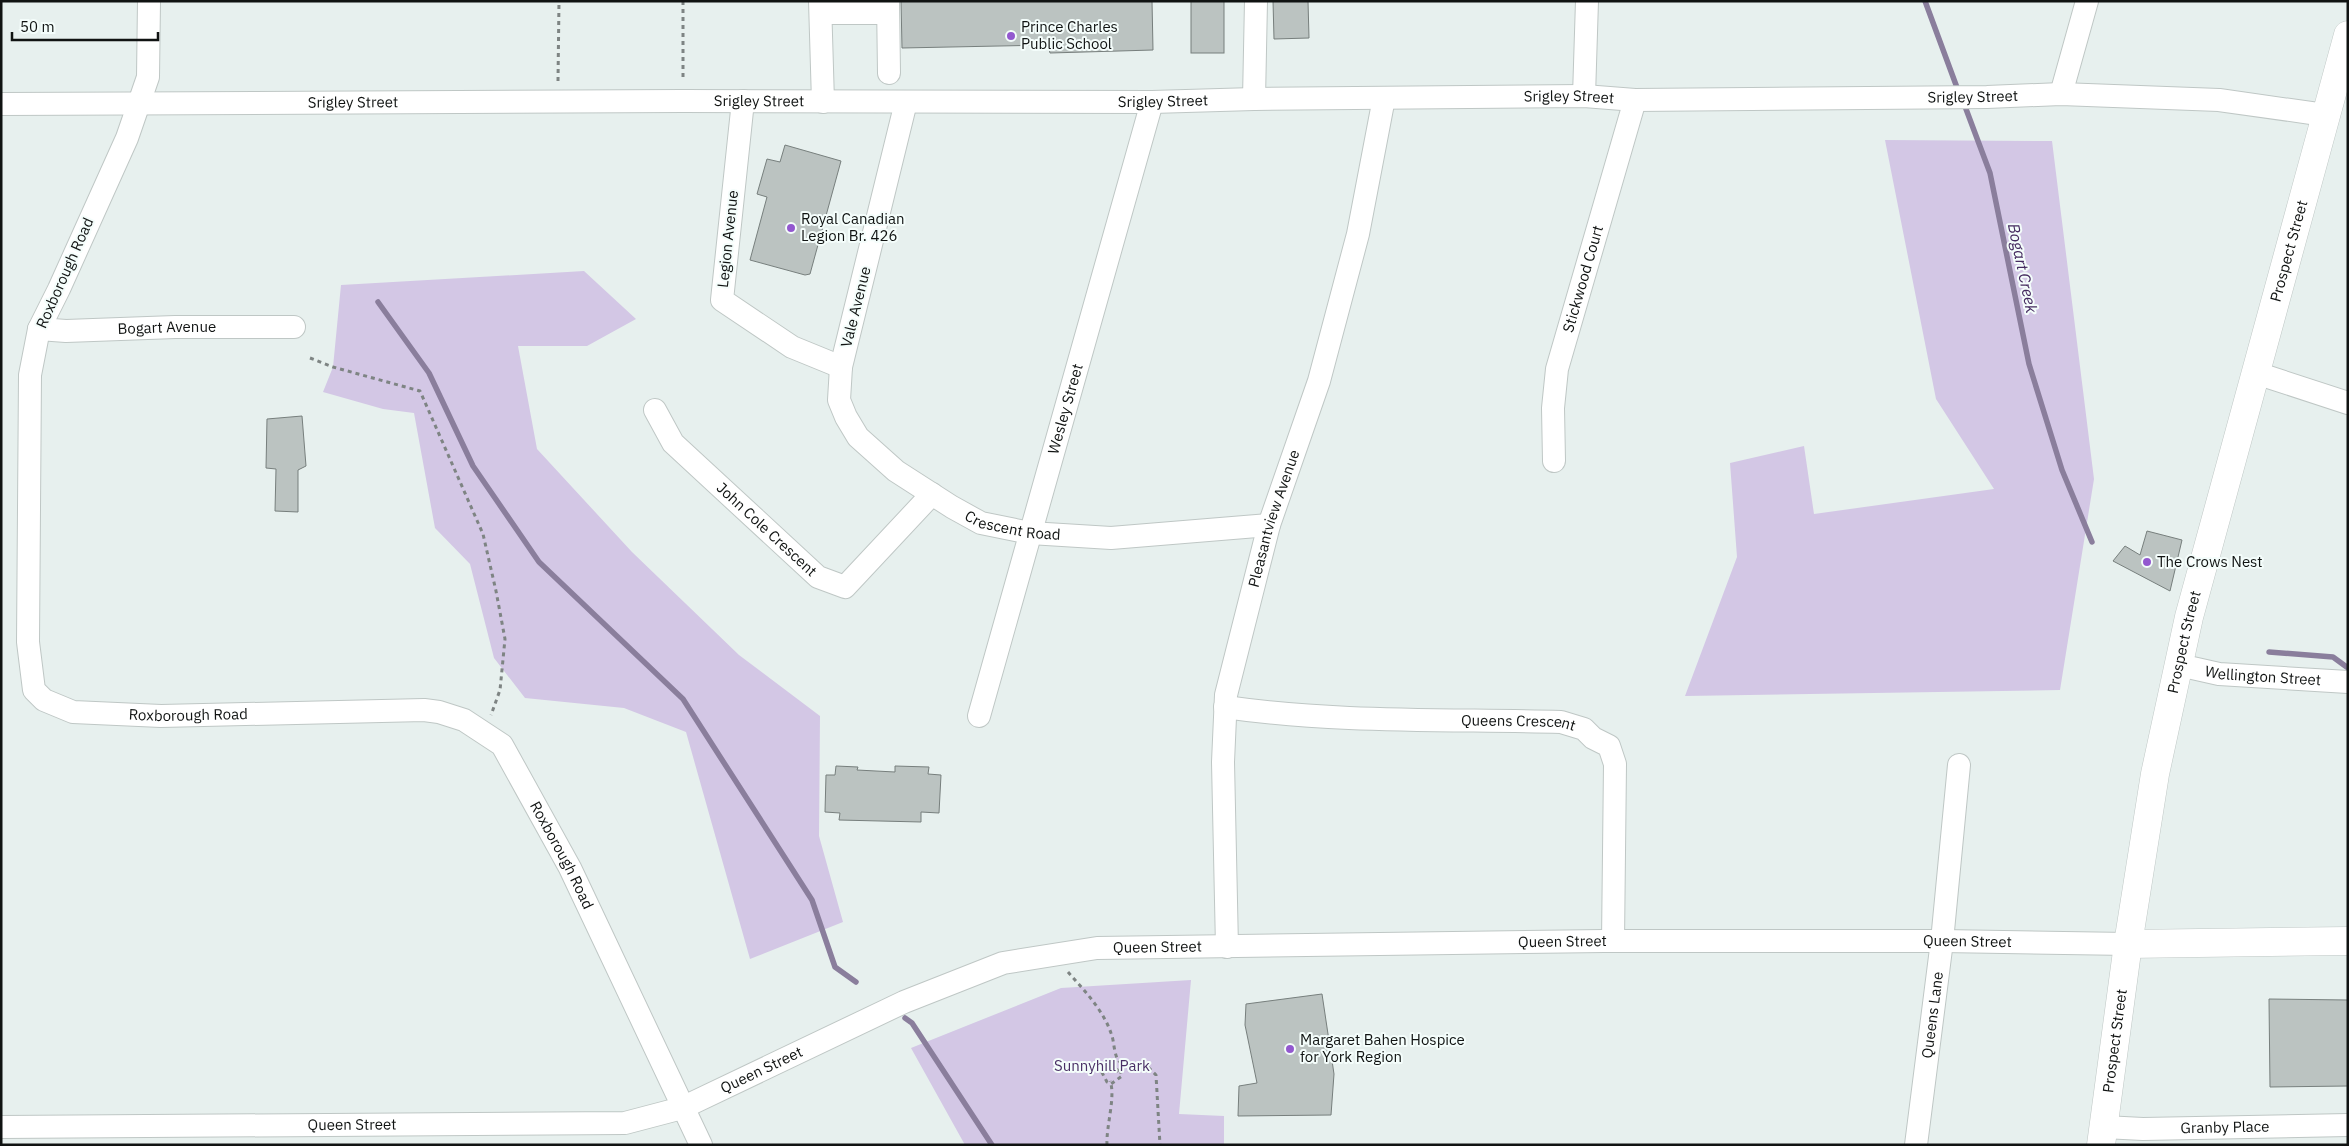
<svg xmlns="http://www.w3.org/2000/svg" width="2349" height="1146" font-family="'IBM Plex Sans',sans-serif">
<rect width="100%" height="100%" fill="#e7f0ee"/>
<g fill="#d3c7e5">
<polygon points="1885,140 2052,141 2094,479 2060,690 1685,696 1737,557 1730,463 1804,446 1814,514 1994,489 1936,399"/>
<polygon points="584,271 636,319 587,346 518,346 537,449 632,552 739,655 820,716 819,836 843,922 750,959 686,732 624,708 525,698 494,658 470,564 435,528 414,413 383,409 323,392 333,367 341,285"/>
<polygon points="1191,980 1179,1114 1224,1116 1224,1145 965,1145 911,1048 1061,988"/>
</g>
<g fill="none" stroke-linecap="round" stroke-linejoin="round">
<g stroke="#8a7e9c" stroke-width="5.5">
<polyline points="1925,1 1959,93"/>
<polyline points="1963,101 1990,173 2029,364 2062,470 2092,542"/>
<polyline points="378,302 429,373 473,466 539,562 683,699 812,900 835,967 856,982"/>
<polyline points="2269,652 2333,657 2348,668"/>
<polyline points="905,1018 912,1023 992,1145"/>
</g>
</g>
<g fill="#bbc3c1" stroke="#777f7d">
<polygon points="901,1 1152,1 1153,50 1050,53 1048,45 902,48"/>
<rect x="1191" y="1" width="33" height="52"/>
<polygon points="1273,1 1308,1 1309,38 1274,39"/>
<polygon points="785,145 841,161 810,274 805,275 750,260 767,197 757,194 767,159 780,162"/>
<polygon points="302,416 306,466 298,470 298,512 275,511 276,469 266,468 267,419"/>
<polygon points="2147,531 2182,540 2170,591 2113,561 2125,546 2140,555"/>
<polygon points="836,766 858,767 857,770 895,772 895,766 929,767 928,774 941,775 939,813 921,812 921,822 839,820 840,813 825,812 826,775 835,775"/>
<polygon points="1322,994 1334,1074 1331,1115 1238,1116 1239,1086 1257,1083 1245,1025 1246,1004"/>
<polygon points="2269,999 2348,1000 2348,1086 2270,1087"/>
</g>
<g fill="none" stroke-linecap="round" stroke-linejoin="round">
<g stroke="#bfc7c5" stroke-width="24">
<g id="minor">
<path id="s1" d="M149 1 148 77 127 138 59 289 39 329 30 375 28 642 34 690 44 700 73 712 161 716 424 710 439 712 464 720 502 745 570 868 701 1145"/>
<polyline points="820,1 823,102"/>
<polyline points="888,1 889,73"/>
<polyline points="821,13 888,13"/>
<polyline points="2061,94 2087,1"/>
<polyline points="1584,96 1587,1"/>
<polyline points="1254,99 1256,1"/>
<polyline points="743,101 722,300 792,347 841,367"/>
<path id="s2" d="M906 102 841 367 839 400 846 417 858 437 896 471 952 507 981 523 1030 533 1111 538 1269 525"/>
<path id="s3" d="M1 104 683 101 1152 102 1254 99 1584 96 1635 100 1987 97 2061 94 2219 100 2325 115"/>
<path id="s4" d="M39 329 66 331 175 327H294"/>
<polyline points="2256,373 2348,403"/>
<path id="s5" d="M655 410 673 443 818 577 845 587 932 494"/>
<path id="s6" d="M1554 461 1553 408 1557 369 1635 100"/>
<path id="s7" d="M2179 665 2219 674 2348 682"/>
<path id="s8" d="M1225 707C1336 723 1450 719 1561 722L1584 729 1593 738 1609 746 1615 764 1613 941"/>
<path id="s9" d="M979 716 1152 102"/>
<path id="s10" d="M1227 947 1223 762 1226 695 1269 525 1319 381 1358 234 1384 98"/>
<path id="s11" d="M1 1127 625 1123 682 1108 904 1002 1003 963 1097 948 1604 941H1942L2128 944"/>
<path id="s12" d="M2104 1127 2143 1129 2348 1125"/>
<path id="s13" d="M1916 1145 1942 941 1959 765"/>
</g>
</g>
<g stroke="#bfc7c5" stroke-width="29">
<g id="major">
<polyline points="2128,944 2348,941"/>
<path id="s14" d="M2101 1145 2128 944 2155 774 2189 617 2348 35"/>
</g>
</g>
<g stroke="#7e8483" stroke-width="3" stroke-dasharray="4 4" stroke-linecap="butt">
<polyline points="683,1 683,81"/>
<polyline points="558,81 559,1"/>
<polyline points="310,358 333,367 420,391 483,534 496,591 505,639 500,690 491,715"/>
<path d="M1068 972C1084 990 1103 1010 1111 1033 1115 1042 1113 1060 1123 1064 1129 1068 1139 1065 1146 1065L1156 1075 1160 1145"/>
<polyline points="1088,1064 1105,1065 1117,1060"/>
<polyline points="1098,1065 1107,1082 1111,1084 1122,1076 1120,1070"/>
<polyline points="1116,1072 1123,1065"/>
<path d="M1107 1145C1106 1126 1116 1096 1110 1081"/>
</g>
<use href="#minor" stroke="#fff" stroke-width="22"/>
<use href="#major" stroke="#fff" stroke-width="28"/>
</g>
<g fill="#9358cf" stroke="#f4fdfb" stroke-width="2">
<circle cx="1011" cy="36" r="5"/>
<circle cx="791" cy="228" r="5"/>
<circle cx="2147" cy="562" r="5"/>
<circle cx="1290" cy="1049" r="5"/>
</g>
<g text-anchor="middle" stroke-width="4" stroke-linejoin="round" paint-order="stroke">
<g font-size="15" fill="#101312" stroke="#f4fdfb" text-anchor="start">
<text x="1021" y="32">Prince Charles<tspan x="1021" dy="17">Public School</tspan></text>
<text x="801" y="224">Royal Canadian<tspan x="801" dy="17">Legion Br. 426</tspan></text>
<text x="2157" y="567">The Crows Nest</text>
<text x="1300" y="1045">Margaret Bahen Hospice<tspan x="1300" dy="17">for York Region</tspan></text>
</g>
<g font-size="15" fill="#101312" stroke="#f4fdfb">
<text dy="5" stroke="none"><textPath href="#s3" startOffset="1972">Srigley Street</textPath></text>
<text dy="5" stroke="none"><textPath href="#s3" startOffset="1568">Srigley Street</textPath></text>
<text dy="5" stroke="none"><textPath href="#s3" startOffset="1162">Srigley Street</textPath></text>
<text dy="5" stroke="none"><textPath href="#s3" startOffset="352">Srigley Street</textPath></text>
<text dy="5" stroke="none"><textPath href="#s3" startOffset="758">Srigley Street</textPath></text>
<text transform="translate(728 239) rotate(-84)" y="5">Legion Avenue</text>
<text dy="5" stroke="none"><textPath href="#s14" startOffset="915">Prospect Street</textPath></text>
<text transform="translate(65 273) rotate(-66)" y="5">Roxborough Road</text>
<text dy="5" stroke="none"><textPath href="#s6" startOffset="186">Stickwood Court</textPath></text>
<text transform="translate(856 307) rotate(-76)" y="5">Vale Avenue</text>
<text dy="5" stroke="none"><textPath href="#s4" startOffset="128">Bogart Avenue</textPath></text>
<text dy="5" stroke="none"><textPath href="#s9" startOffset="319">Wesley Street</textPath></text>
<text dy="5" stroke="none"><textPath href="#s10" startOffset="435">Pleasantview Avenue</textPath></text>
<text dy="5" stroke="none"><textPath href="#s2" startOffset="530">Crescent Road</textPath></text>
<text dy="5" stroke="none"><textPath href="#s5" startOffset="165">John Cole Crescent</textPath></text>
<text dy="5" stroke="none"><textPath href="#s14" startOffset="510">Prospect Street</textPath></text>
<text dy="5" stroke="none"><textPath href="#s7" startOffset="85">Wellington Street</textPath></text>
<text dy="5" stroke="none"><textPath href="#s1" startOffset="874">Roxborough Road</textPath></text>
<text dy="5" stroke="none"><textPath href="#s8" startOffset="294">Queens Crescent</textPath></text>
<text dy="5" stroke="none"><textPath href="#s1" startOffset="1322">Roxborough Road</textPath></text>
<text dy="5" stroke="none"><textPath href="#s11" startOffset="1596">Queen Street</textPath></text>
<text dy="5" stroke="none"><textPath href="#s11" startOffset="2001">Queen Street</textPath></text>
<text dy="5" stroke="none"><textPath href="#s11" startOffset="1191">Queen Street</textPath></text>
<text dy="5" stroke="none"><textPath href="#s13" startOffset="131">Queens Lane</textPath></text>
<text dy="5" stroke="none"><textPath href="#s14" startOffset="105">Prospect Street</textPath></text>
<text dy="5" stroke="none"><textPath href="#s11" startOffset="771">Queen Street</textPath></text>
<text dy="5" stroke="none"><textPath href="#s11" startOffset="351">Queen Street</textPath></text>
<text dy="5" stroke="none"><textPath href="#s12" startOffset="121">Granby Place</textPath></text>
</g>
<g font-size="15" fill="#492f65" stroke="#f4fdfb">
<text x="1102" y="1071">Sunnyhill Park</text>
</g>
<g font-size="16" font-style="italic" fill="#442a5f" stroke="#f4fdfb">
<text transform="translate(2023 268) rotate(78)" y="6">Bogart Creek</text>
</g>
</g>
<rect width="2349" height="1146" fill="none" stroke="#101312" stroke-width="5"/>
<path d="M12 32v8h146v-8" fill="none" stroke="#101312" stroke-width="2.5"/>
<text x="20" y="32" font-size="15" fill="#101312" stroke="#f4fdfb" stroke-width="4" paint-order="stroke">50 m</text>
</svg>
